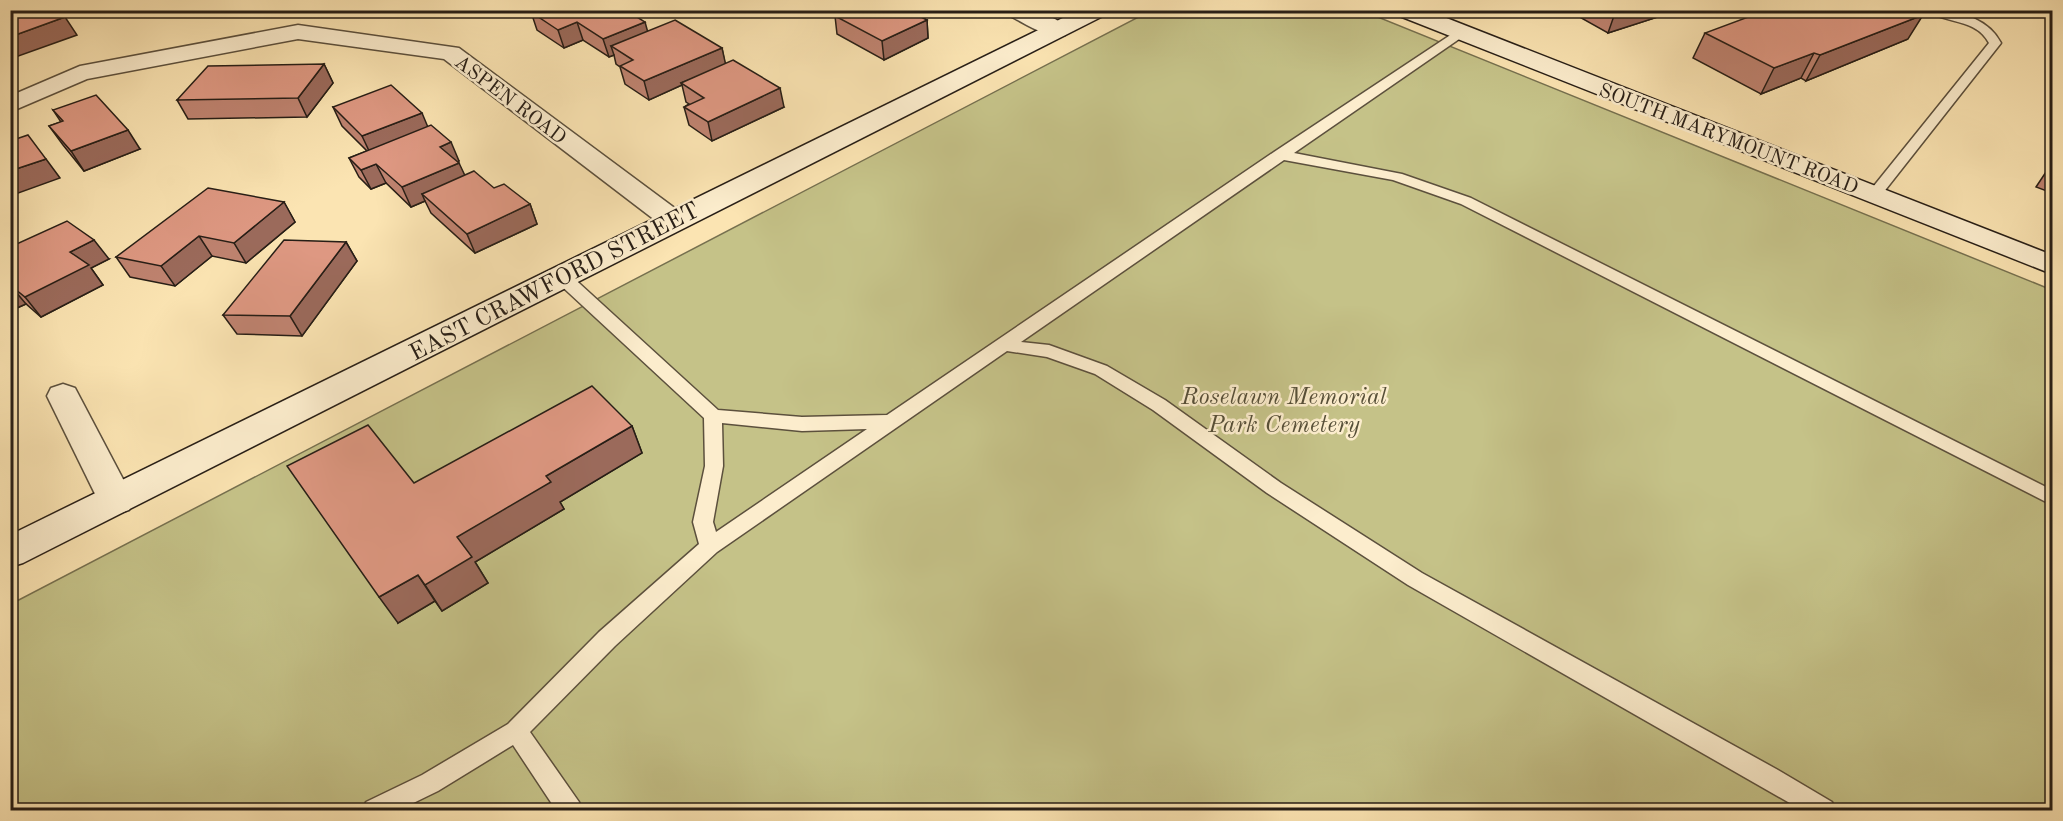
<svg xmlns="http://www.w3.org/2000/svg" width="2063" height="821" font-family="'Old Standard TT',serif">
<rect width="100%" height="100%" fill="#fbe4b2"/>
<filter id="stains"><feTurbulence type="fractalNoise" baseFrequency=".00333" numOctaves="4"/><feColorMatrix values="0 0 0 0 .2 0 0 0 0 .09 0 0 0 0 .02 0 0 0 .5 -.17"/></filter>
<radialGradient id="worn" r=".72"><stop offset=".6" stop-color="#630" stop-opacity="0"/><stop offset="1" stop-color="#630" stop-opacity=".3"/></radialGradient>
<polygon fill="#c5c288" stroke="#76704f" stroke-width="1.5" points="1150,11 1363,11 2052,290 2052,810 11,810 11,604"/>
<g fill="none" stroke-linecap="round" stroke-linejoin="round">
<g stroke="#5c503d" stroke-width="3">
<g id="lane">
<path d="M1926 10C1954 10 1987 16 2001 43L1879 198H1869L1867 195 1869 192 1989 43C1976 18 1945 24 1926 10Z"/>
<path d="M1461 28 1467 32 1465 35 1294 153 1402 174 1471 198 2052 490V505L1461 204 1393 180 1284 160 1021 342 1049 345 1107 366 1165 400 1281 483 1422 573 1778 770 1832 802 1835 810H1802L1408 585 1267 493 1153 410 1095 374 1047 357 1007 351 717 552 615 646 530 732 579 802 582 810H556L513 745 438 791 399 810H363L366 802 422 775 508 724 599 632 699 544 693 522 705 466 704 418 556 281 554 277 556 273H568L718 410 802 417 887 415 1274 152ZM722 423 802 431 867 429 716 532 713 522 723 466Z"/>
</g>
</g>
<g stroke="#5c503d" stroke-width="3">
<g id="street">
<path d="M1005 10C1025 10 1055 12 1068 30L1065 35C1046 39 1025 23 1008 15Z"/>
<polygon points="298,25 459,48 684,215 688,221 684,227 674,229 664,227 444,59 298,39 87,79 10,112 10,96 80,66"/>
<polygon points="63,384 75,388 134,500 129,510 116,514 103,510 98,500 47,396 51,388"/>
</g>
</g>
<g stroke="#271e16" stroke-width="3">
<g id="secondary">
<polygon points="1079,10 1108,10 1105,15 23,563 10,567 10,535"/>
<polygon points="1394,10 1426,10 2052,255 2052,274 1397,15"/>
</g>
</g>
<use href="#lane" fill="#fcedcd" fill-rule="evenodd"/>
<use href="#street" fill="#fcedcd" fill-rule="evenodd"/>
<use href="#secondary" fill="#fcedcd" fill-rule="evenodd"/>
</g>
<g fill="#bf8370" stroke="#271e16" stroke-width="1.5">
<polygon points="827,10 922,10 923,18 927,20 928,38 884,60 837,34 835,16 836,15"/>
<polygon points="1567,10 1666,10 1664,15 1608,33"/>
<polygon points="531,12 648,31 722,48 725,64 784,107 712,141 689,125 684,107 689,104 686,102 682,85 649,100 625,84 620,67 616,64 614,55 609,57 583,40 564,48 537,30"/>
<polygon points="1705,33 1908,39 1806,81 1801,78 1761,94 1693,58"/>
<polygon points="324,64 333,83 307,117 188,119 177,100"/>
<polygon points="333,107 427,126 459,161 458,162 464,175 530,204 537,224 475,253 431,213 425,201 411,207 386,183 371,189 359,177 349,158 367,151 342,126"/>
<polygon points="53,110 140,149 84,171 63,145 49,126 61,122"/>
<polygon points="2052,163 2052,193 2036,187"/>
<polygon points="284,202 295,222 246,263 212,256 175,286 130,277 116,257"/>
<polygon points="346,242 357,261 302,336 237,334 223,315"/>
<polygon points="10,247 109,259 91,268 103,285 41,317 26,304 10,311"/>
<polygon points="632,426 642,453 560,502 564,509 475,562 488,583 442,611 435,601 398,623 414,483"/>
</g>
<g fill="#9b6a5b" stroke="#271e16" stroke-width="1.5">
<polygon points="516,10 526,10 517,14"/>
<polygon points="905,10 922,10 923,19"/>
<polygon points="1616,10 1666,10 1664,15 1608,33"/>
<polygon points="1923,15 1908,39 1806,81 1820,55"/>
<polygon points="65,17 77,35 10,59 10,37"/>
<polygon points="927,20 928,38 884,60 882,41"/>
<polygon points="577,22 583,40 564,48 558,30"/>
<polygon points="645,22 650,40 611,46 614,55 609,57 603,39"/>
<polygon points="722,48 726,66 681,83 682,85 649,100 644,81"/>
<polygon points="1814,53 1801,78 1761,94 1774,68"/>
<polygon points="324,64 333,83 307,117 298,98"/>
<polygon points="780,88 784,107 712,141 708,122"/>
<polygon points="422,113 430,132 371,155 362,136"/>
<polygon points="128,130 140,149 84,171 71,151"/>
<polygon points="451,142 459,161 449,166 440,147"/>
<polygon points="46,159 60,178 10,196 10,171"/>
<polygon points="459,163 468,182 422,194 425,201 411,207 402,187"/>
<polygon points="376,164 386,183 371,189 361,170"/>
<polygon points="284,202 295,222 246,263 234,243"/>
<polygon points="530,204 537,224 475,253 467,234"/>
<polygon points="199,236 212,256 175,286 161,266"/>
<polygon points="94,240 109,259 91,268 103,285 41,317 25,297 70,252"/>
<polygon points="346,242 357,261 302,336 290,316"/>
<polygon points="10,285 26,304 10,311"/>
<polygon points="632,426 642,453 560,502 564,509 475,562 488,583 442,611 425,585 457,537 546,476"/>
<polygon points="418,575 435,601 398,623 379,597"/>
</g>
<g fill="#de9882" stroke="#271e16" stroke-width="1.5">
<polygon points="21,10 55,10 65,17 10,37 10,14"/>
<polygon points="535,10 626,10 645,22 603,39 577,22 558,30 531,12"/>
<polygon points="847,10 907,10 927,20 882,41 835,16"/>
<polygon points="1767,10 1913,10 1923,15 1820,55 1814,53 1774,68 1705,33"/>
<polygon points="675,20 722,48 644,81 620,66 633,60 611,46"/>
<polygon points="733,60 780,88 708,122 684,107 704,98 681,83"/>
<polygon points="324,64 298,98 177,100 208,66"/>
<polygon points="391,85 422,113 362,136 333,107"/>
<polygon points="96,95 128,130 71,151 49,126 63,121 53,110"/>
<polygon points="431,125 451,142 440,147 459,163 402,187 376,164 361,170 349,158"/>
<polygon points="28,135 46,159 10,171 10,141"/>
<polygon points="474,171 494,188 504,184 530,204 467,234 422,194"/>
<polygon points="208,188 284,202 234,243 199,236 161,266 116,257"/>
<polygon points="67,221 94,240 70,252 89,265 25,297 10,285 10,247"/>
<polygon points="284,240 346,242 290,316 223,315"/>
<polygon points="592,386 632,426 546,476 551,482 457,537 472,557 425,585 418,575 379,597 287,466 368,425 414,483"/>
</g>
<g text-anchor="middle" stroke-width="5" stroke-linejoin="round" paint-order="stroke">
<g font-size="20" fill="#271e16" stroke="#fcedcd">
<text transform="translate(511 99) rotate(37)" y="7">ASPEN ROAD</text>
<text transform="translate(1729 138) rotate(21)" y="7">SOUTH MARYMOUNT ROAD</text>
</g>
<g font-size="24" fill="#271e16" stroke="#fcedcd">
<text transform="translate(554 281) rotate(-27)" y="8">EAST CRAWFORD STREET</text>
</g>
<g font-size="24" font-style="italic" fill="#564f38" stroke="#fcedcd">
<text x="1284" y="404">Roselawn Memorial<tspan x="1284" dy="28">Park Cemetery</tspan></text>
</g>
</g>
<rect width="2063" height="821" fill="none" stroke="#fbe4b2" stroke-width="36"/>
<rect x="12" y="12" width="2039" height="797" fill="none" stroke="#271e16" stroke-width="3"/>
<rect x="18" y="18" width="2027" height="785" fill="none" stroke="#271e16" stroke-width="1.5"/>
<rect width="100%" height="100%" filter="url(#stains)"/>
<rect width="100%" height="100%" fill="url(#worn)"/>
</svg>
